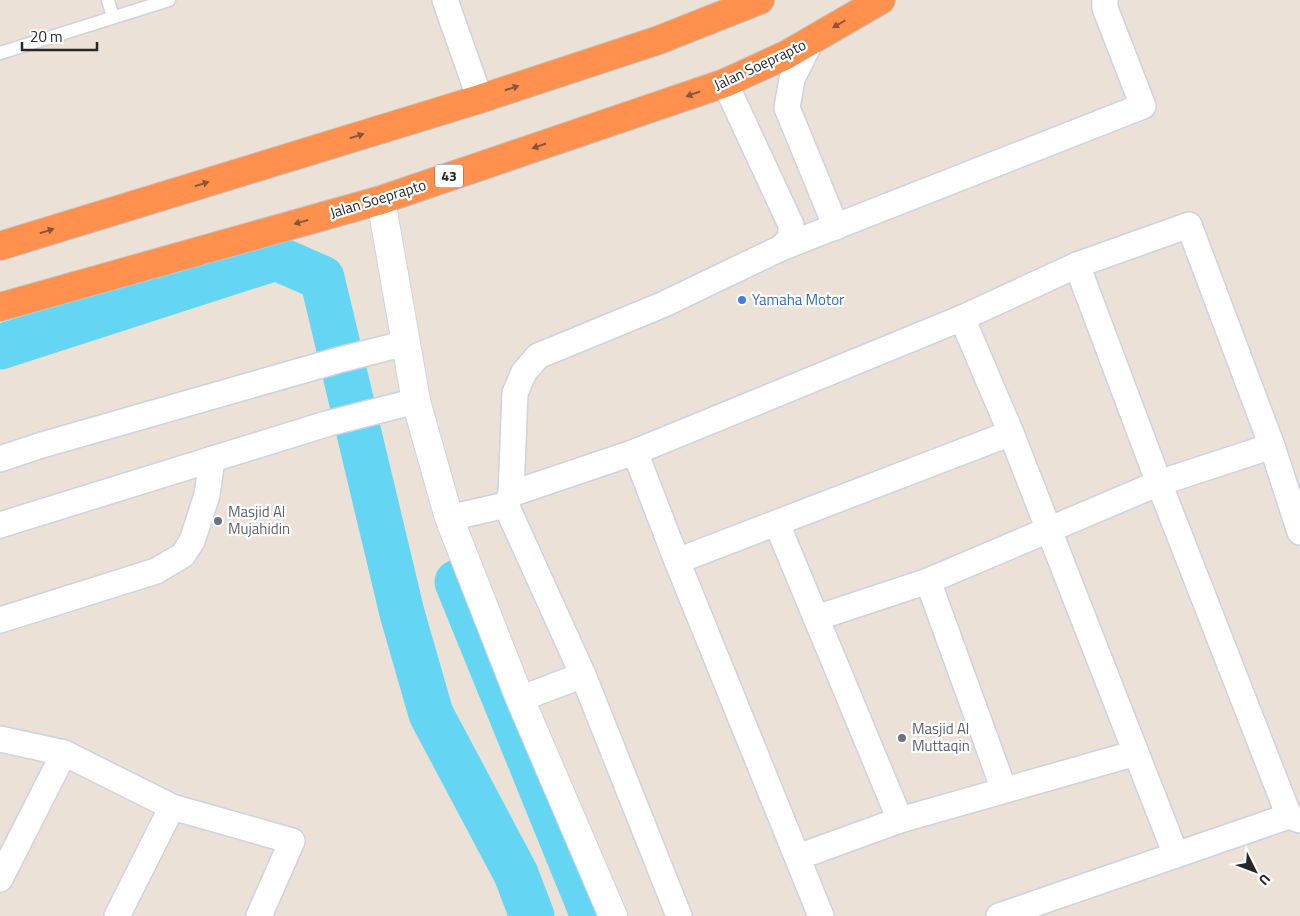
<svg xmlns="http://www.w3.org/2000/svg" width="1300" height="916" font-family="'Titillium Web',sans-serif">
<rect width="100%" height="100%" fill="#ebe1d7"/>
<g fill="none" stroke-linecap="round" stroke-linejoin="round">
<g stroke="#64d6f4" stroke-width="45">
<polyline points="0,347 276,258 322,278 402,613 431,714 516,874 532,916"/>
<polyline points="457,582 593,916"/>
</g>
<g stroke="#cdd2e2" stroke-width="15">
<g id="lane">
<polyline points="108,0 113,17"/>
<polyline points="0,53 169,0"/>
</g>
</g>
<g stroke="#cdd2e2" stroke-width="28">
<g id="street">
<polyline points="445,0 480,99"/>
<polyline points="811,41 792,79 787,108 836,227"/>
<polyline points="781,248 1143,106 1105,8 1105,0"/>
<polyline points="1077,265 1159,483 1289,816"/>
<polyline points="962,318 1011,433 1176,855"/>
<polyline points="635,452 677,561 821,916"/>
<polyline points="0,459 42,445 339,360 406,343"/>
<polyline points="511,494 515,393 524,372 538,356 662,305 781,248 791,238 791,225 725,83"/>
<polyline points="506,505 583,675 679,916"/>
<polyline points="449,518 506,505 511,494 635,452 962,318 1077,265 1189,225 1272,446 1300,532"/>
<polyline points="777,524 900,820"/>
<polyline points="0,525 326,424 416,401"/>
<polyline points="677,561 1011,433"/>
<polyline points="928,581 1004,790"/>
<polyline points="816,618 928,581 1159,483 1272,446"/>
<polyline points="0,620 156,571 183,555 192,541 207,495 212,459"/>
<polyline points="520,699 583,675"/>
<polyline points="0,739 64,753 172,807 292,841 259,916"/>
<polyline points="798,857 900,820 1136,753"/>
<polyline points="0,879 64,753"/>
<polyline points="117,916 172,807"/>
<polyline points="999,916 1289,816 1300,820"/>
</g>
</g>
<g stroke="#cdd2e2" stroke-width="30">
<polyline id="secondary" points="381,200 416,401 449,518 520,699 613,916"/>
</g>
<g stroke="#c3c3c3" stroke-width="30">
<g id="highway">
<polyline points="0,246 480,99 659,40 760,0"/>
<polyline points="0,307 381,200 725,83 786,55 881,0"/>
</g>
</g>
<use href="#lane" stroke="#fff" stroke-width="12"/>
<use href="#street" stroke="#fff" stroke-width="25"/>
<use href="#secondary" stroke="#fff" stroke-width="28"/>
<use href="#highway" stroke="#ff904e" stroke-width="28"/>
</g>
<defs><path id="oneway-solid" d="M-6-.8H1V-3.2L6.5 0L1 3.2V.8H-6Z" transform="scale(1.25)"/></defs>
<g fill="#885639">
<use href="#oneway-solid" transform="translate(839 24) rotate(150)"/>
<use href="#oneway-solid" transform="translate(512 88) rotate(-18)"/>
<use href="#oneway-solid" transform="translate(693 94) rotate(161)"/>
<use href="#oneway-solid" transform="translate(357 136) rotate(-17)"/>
<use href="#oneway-solid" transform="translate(539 146) rotate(161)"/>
<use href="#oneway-solid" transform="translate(202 184) rotate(-17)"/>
<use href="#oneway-solid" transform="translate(301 222) rotate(164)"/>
<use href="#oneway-solid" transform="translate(47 231) rotate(-17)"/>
</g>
<circle fill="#3f7fe0" stroke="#fff" stroke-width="2" cx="742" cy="300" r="5"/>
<g fill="#6b7280" stroke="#fff" stroke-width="2">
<circle cx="218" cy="521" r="5"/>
<circle cx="902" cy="738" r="5"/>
</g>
<g text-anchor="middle" stroke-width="4.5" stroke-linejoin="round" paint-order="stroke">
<rect fill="#fff" stroke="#686868" stroke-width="1" x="435" y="164.5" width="28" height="23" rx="4"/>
<g font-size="14" font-weight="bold" fill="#272727">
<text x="449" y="181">43</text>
</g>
<g font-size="15" fill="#272727" stroke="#fff">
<text transform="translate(760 65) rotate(-25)" y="5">Jalan Soeprapto</text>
<text transform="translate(378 199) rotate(-17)" y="5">Jalan Soeprapto</text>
</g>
<g font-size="15" fill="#366cbe" stroke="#fff" text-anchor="start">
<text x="752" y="305">Yamaha Motor</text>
</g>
<g font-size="15" fill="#5b616d" stroke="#fff" text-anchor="start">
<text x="228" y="517">Masjid Al<tspan x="228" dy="17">Mujahidin</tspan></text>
<text x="912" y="734">Masjid Al<tspan x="912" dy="17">Muttaqin</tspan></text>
</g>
</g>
<g transform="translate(1255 871) rotate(132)" stroke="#ffffff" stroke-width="4" paint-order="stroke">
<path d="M0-4L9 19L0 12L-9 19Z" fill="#272727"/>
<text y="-8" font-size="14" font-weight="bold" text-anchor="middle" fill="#272727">U</text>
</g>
<path d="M22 42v8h75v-8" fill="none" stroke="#272727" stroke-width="2.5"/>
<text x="30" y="42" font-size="15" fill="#272727" stroke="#ffffff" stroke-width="4" paint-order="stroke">20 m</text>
</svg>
